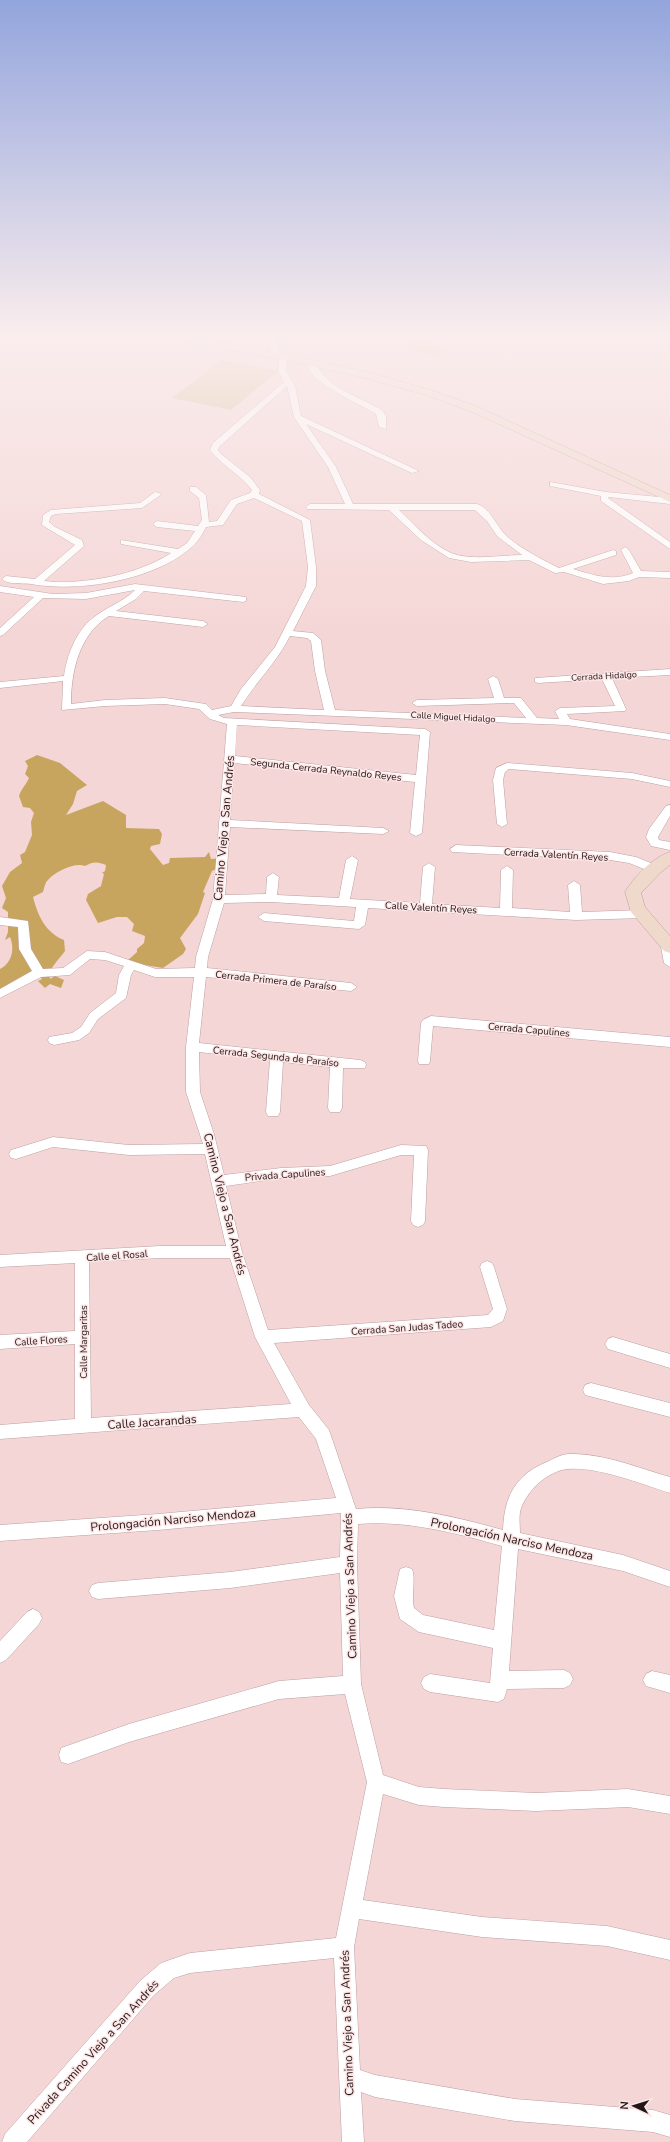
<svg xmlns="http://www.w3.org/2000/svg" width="670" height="2142" font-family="'Nunito Sans',sans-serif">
<rect width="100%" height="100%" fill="#f5d6d6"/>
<g fill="#d7c29a">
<polygon points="412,338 451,349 437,358 400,347"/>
<polygon points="221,360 278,371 231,410 172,398"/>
</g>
<path fill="#c8a55f" d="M37 755 60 763 87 785 77 791 73 804 66 815 103 801 126 815V828L159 829 162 834 160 844 151 846 150 849 163 865 169 863 170 858 205 857 209 852 211 859 224 858 216 869 212 871 203 892 205 893 198 914 180 938 186 949 183 954 163 968 126 962 137 952V949L144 943 145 936 132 931 134 924 127 917H117L98 923 86 900 88 894 101 886 104 874 102 873 105 871 106 865C98 862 94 861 85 866 74 862 55 872 48 880 45 882 44 889 43 892L33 897C38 916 45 932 64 940L65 951C59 960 48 968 50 979L55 976 64 980 61 988 50 984 45 988 38 981 42 979 39 975 0 993V969C12 963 15 949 10 937L5 940 8 932V912L2 908 6 898 2 886 10 872 22 863 20 855 25 852 32 835 31 822 34 813 30 808 23 807 19 796C21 789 26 785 29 778L25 774 28 766 25 761Z"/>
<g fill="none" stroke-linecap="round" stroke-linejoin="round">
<g stroke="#bd9fa0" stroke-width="1">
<g id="street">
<polygon points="268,332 274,332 279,345 278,357 271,355 271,345"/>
<path d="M280 355 287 357 286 371 295 386 301 416 419 471 412 473 306 424 336 467 353 504H477C488 507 495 522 502 531 513 545 543 560 559 568L613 550 616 551V555L573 569C593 575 612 582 633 573L621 550 625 547 629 550 641 571 670 572V578L639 577 629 581 603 584 564 572 555 573 529 560 471 562 449 558 421 540 389 510 307 509 306 507 310 504H345L328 467 294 417 287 386 220 446 218 450 221 454 250 477 260 490 259 494 310 520 316 567V586L293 631 313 633 321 640 325 671 335 710 526 718 514 703 417 706 412 703 417 700 494 698 488 679 493 676 498 679 504 698H521L537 718 559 719 555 711 560 708 615 706 602 679 538 683 535 682V678L670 669V675L612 678 626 709 625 711 567 714 570 719 670 734V740L566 725 234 712 218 715 224 718 425 729 430 732 422 833 416 836 410 833 415 782 234 763 230 820 383 828 389 831 383 834 230 827 225 895 266 894 267 877 273 873 279 877 277 895 339 898 346 860 352 856 358 860 350 899 420 903 423 867 429 863 435 867 432 904 500 908 501 870 507 866 513 870 512 908 570 912 568 885 574 881 580 885 582 912 643 910 649 914 643 918 576 920 368 908 365 925 359 929 264 921 258 917 264 913 354 921 356 907 271 902 224 903 208 957 207 968 351 983 357 987 351 991 206 977 199 1043 360 1060 365 1062 366 1065 365 1068H343L342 1108 340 1112H330L328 1108 330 1067 283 1062 280 1112 278 1116H268L266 1112 270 1060 199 1052 200 1092 214 1134 224 1175 281 1168 330 1166 401 1145 426 1146 428 1150 425 1221 423 1225 418 1227 413 1225 411 1221 414 1155H401L330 1176 281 1178 226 1186 242 1252 268 1330 488 1315 493 1309 480 1267 482 1263 487 1261 492 1263 494 1267 507 1309 503 1321 491 1327 274 1343 309 1405 329 1430 356 1509C405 1504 456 1517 503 1530 504 1496 516 1474 549 1461 555 1458 562 1454 569 1454 603 1453 638 1468 670 1477V1493C642 1484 596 1466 568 1469 547 1471 525 1492 520 1512 519 1519 520 1527 520 1533L623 1555 670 1571V1587L623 1571 518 1549 509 1671 564 1670 570 1673 573 1679 570 1685 564 1688 507 1689 504 1699 498 1702 430 1692 424 1689 421 1683 424 1677 430 1674 490 1683 493 1648 419 1632 400 1619 394 1596 400 1569 406 1567 412 1569C416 1579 411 1595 414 1608L423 1615 494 1630 502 1546C456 1533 406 1520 358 1524L357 1564 361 1684 383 1775 419 1787 444 1789 536 1793 628 1789 670 1796V1814L628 1807 536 1811 444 1807 419 1805 383 1794 363 1900 482 1917 607 1926 670 1940V1960L607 1946 482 1937 359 1919 354 1947 360 2070 375 2075 515 2099 653 2110 670 2115V2137L653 2132 515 2121 375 2097 361 2092 364 2142H342L334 1958 190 1973 174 1978 154 1995 27 2142H2L5 2134 140 1981 161 1963 190 1953 336 1938 367 1782 345 1694 279 1699 129 1742 68 1764 61 1762 59 1755 61 1748 129 1724 279 1681 343 1676 340 1573 230 1588 98 1599 92 1597 89 1591 92 1585 98 1583 230 1572 340 1557 341 1513 158 1530 0 1541V1525L158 1514 336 1498 316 1439 299 1417 0 1439V1425L75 1419V1344L0 1349V1335L75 1331V1263L0 1267V1255L160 1246H226L205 1154 129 1155 53 1147 16 1159 11 1158 9 1154 11 1150 53 1137 129 1145 203 1144 186 1092V1047L194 977H155L134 970 131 975 126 998 98 1019 89 1033 79 1040 54 1045 49 1043 48 1040 49 1037 72 1033 81 1027 90 1013 116 993 119 975 124 966 105 960 90 959 70 975 41 977 0 998V989L32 971 19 949 18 927 0 925V917L28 921 31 949 43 969 63 968 87 951 105 952 156 969 195 968 196 957 213 899 227 724 210 719 199 709 165 704 105 706 62 710 63 681 0 688V682L64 676C67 655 76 631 93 618 106 607 123 602 135 590L86 599 43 598 3 635 0 636V628L34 597 0 592V586L53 594 86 593 135 584 246 597V601L243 602 144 591 136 599 116 611 203 621 208 624 203 627 109 616C79 634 71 672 71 704L105 700 165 698 206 704 212 710 231 706 241 689 275 647 306 586 308 567 302 521 254 498 237 504 223 525 206 527C203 533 198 542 192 547 155 580 79 593 31 584 23 583 7 585 2 579L6 576 35 579 75 545 42 525 43 515 51 510 140 503 155 492 162 494 142 508 56 514 51 516 49 522 55 527 82 540 84 546 44 581C85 585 137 575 171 553L121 544V540L178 549 187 543 195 531 157 527 153 524 157 521 198 526 202 520 199 498 190 491V487H196L206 495 209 522 217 521 231 500 250 493 252 490C240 474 222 466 210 450L213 443 284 382 278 371ZM399 510H475L487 521 497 536 522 555C501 555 471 561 451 553 431 544 414 524 399 510ZM290 636 307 638 311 641 315 671 324 710 241 706C256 682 277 662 290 636ZM237 725 420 735 416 775 235 756ZM160 1258H230L255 1337 291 1404 91 1418 89 1262Z"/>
<path d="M308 361H314C329 390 355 394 382 410L386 416V429L379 427 376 414C362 404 304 382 308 361Z"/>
<polygon points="550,482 606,492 670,498 670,504 609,497 608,498 670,542 670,549 601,501 601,496 550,486"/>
<polygon points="507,763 632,773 670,781 670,787 632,779 509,769 505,772 503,780 507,824 502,827 497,824 493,780 496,768"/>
<polygon points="670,805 670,816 658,837 659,840 670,842 670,850 651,846 646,837 649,829 666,806"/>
<polygon points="456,845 610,852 636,857 658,866 660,869 654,873 629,863 610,860 452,852 450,849"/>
<polygon points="666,937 670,938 670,967 664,963 660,941"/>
<polygon points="431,1016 670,1037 670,1047 433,1026 430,1061 429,1064 419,1064 418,1061 421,1023 423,1020"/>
<polygon points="613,1337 670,1354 670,1368 608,1349 605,1344 608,1339"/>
<polygon points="591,1383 670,1403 670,1417 585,1395 583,1390 585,1385"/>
<polygon points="33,1609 39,1612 42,1618 39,1624 6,1660 0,1663 0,1641 27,1612"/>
<polygon points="652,1671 670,1675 670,1693 646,1686 643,1680 646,1674"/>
</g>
</g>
<g stroke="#bd9fa0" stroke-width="1">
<g id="secondary">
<polygon points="144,332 165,332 290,355 371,373 434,391 478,407 670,495 670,502 470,411 426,395 365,378 290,361 149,335"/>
<path d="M670 852V865L660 873 641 893 645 907 670 936V953L664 951 631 912 625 892C634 877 653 857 670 852Z"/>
</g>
</g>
<use href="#street" fill="#fff" fill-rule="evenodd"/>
<use href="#secondary" fill="#efd9cb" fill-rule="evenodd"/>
</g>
<linearGradient id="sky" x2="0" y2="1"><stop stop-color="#93a5dd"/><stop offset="0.53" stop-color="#faeded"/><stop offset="1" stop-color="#faeded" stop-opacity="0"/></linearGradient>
<rect width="670" height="632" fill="url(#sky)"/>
<g text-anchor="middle" stroke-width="3" stroke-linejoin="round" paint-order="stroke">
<g font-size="9" fill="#221717" stroke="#fee5e5">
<text transform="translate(604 676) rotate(-3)" y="3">Cerrada Hidalgo</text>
<text transform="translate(453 717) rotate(3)" y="3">Calle Miguel Hidalgo</text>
</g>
<g font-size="10" fill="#221717" stroke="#fee5e5">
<text transform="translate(326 769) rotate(6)" y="4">Segunda Cerrada Reynaldo Reyes</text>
<text transform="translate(556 854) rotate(3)" y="4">Cerrada Valentín Reyes</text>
<text transform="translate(431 907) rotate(3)" y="4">Calle Valentín Reyes</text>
<text transform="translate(276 980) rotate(6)" y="4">Cerrada Primera de Paraíso</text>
<text transform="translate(529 1029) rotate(5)" y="4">Cerrada Capulines</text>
<text transform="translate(276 1056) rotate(6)" y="4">Cerrada Segunda de Paraíso</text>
<text transform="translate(285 1174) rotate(-4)" y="4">Privada Capulines</text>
<text transform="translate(117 1255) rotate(-4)" y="4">Calle el Rosal</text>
<text transform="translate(407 1327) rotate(-4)" y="4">Cerrada San Judas Tadeo</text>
<text transform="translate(41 1340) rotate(-4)" y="4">Calle Flores</text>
<text transform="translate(83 1342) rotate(-90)" y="4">Calle Margaritas</text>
</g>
<g font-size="12" fill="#221717" stroke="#fee5e5">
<text transform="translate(224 828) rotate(-85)" y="4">Camino Viejo a San Andrés</text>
<text transform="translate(225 1204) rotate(76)" y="4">Camino Viejo a San Andrés</text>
<text transform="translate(152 1422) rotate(-4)" y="4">Calle Jacarandas</text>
<text transform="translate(173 1520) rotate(-5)" y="4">Prolongación Narciso Mendoza</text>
<text transform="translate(512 1539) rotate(12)" y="4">Prolongación Narciso Mendoza</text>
<text transform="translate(350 1586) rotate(-92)" y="4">Camino Viejo a San Andrés</text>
<text transform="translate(347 2023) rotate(-92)" y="4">Camino Viejo a San Andrés</text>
<text transform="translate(93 2052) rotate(-48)" y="4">Privada Camino Viejo a San Andrés</text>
</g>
</g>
<g transform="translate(634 2106) rotate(274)" stroke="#fee5e5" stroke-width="3" paint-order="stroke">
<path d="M0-3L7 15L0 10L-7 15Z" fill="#221717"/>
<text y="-6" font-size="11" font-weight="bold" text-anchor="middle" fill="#221717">N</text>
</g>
</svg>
